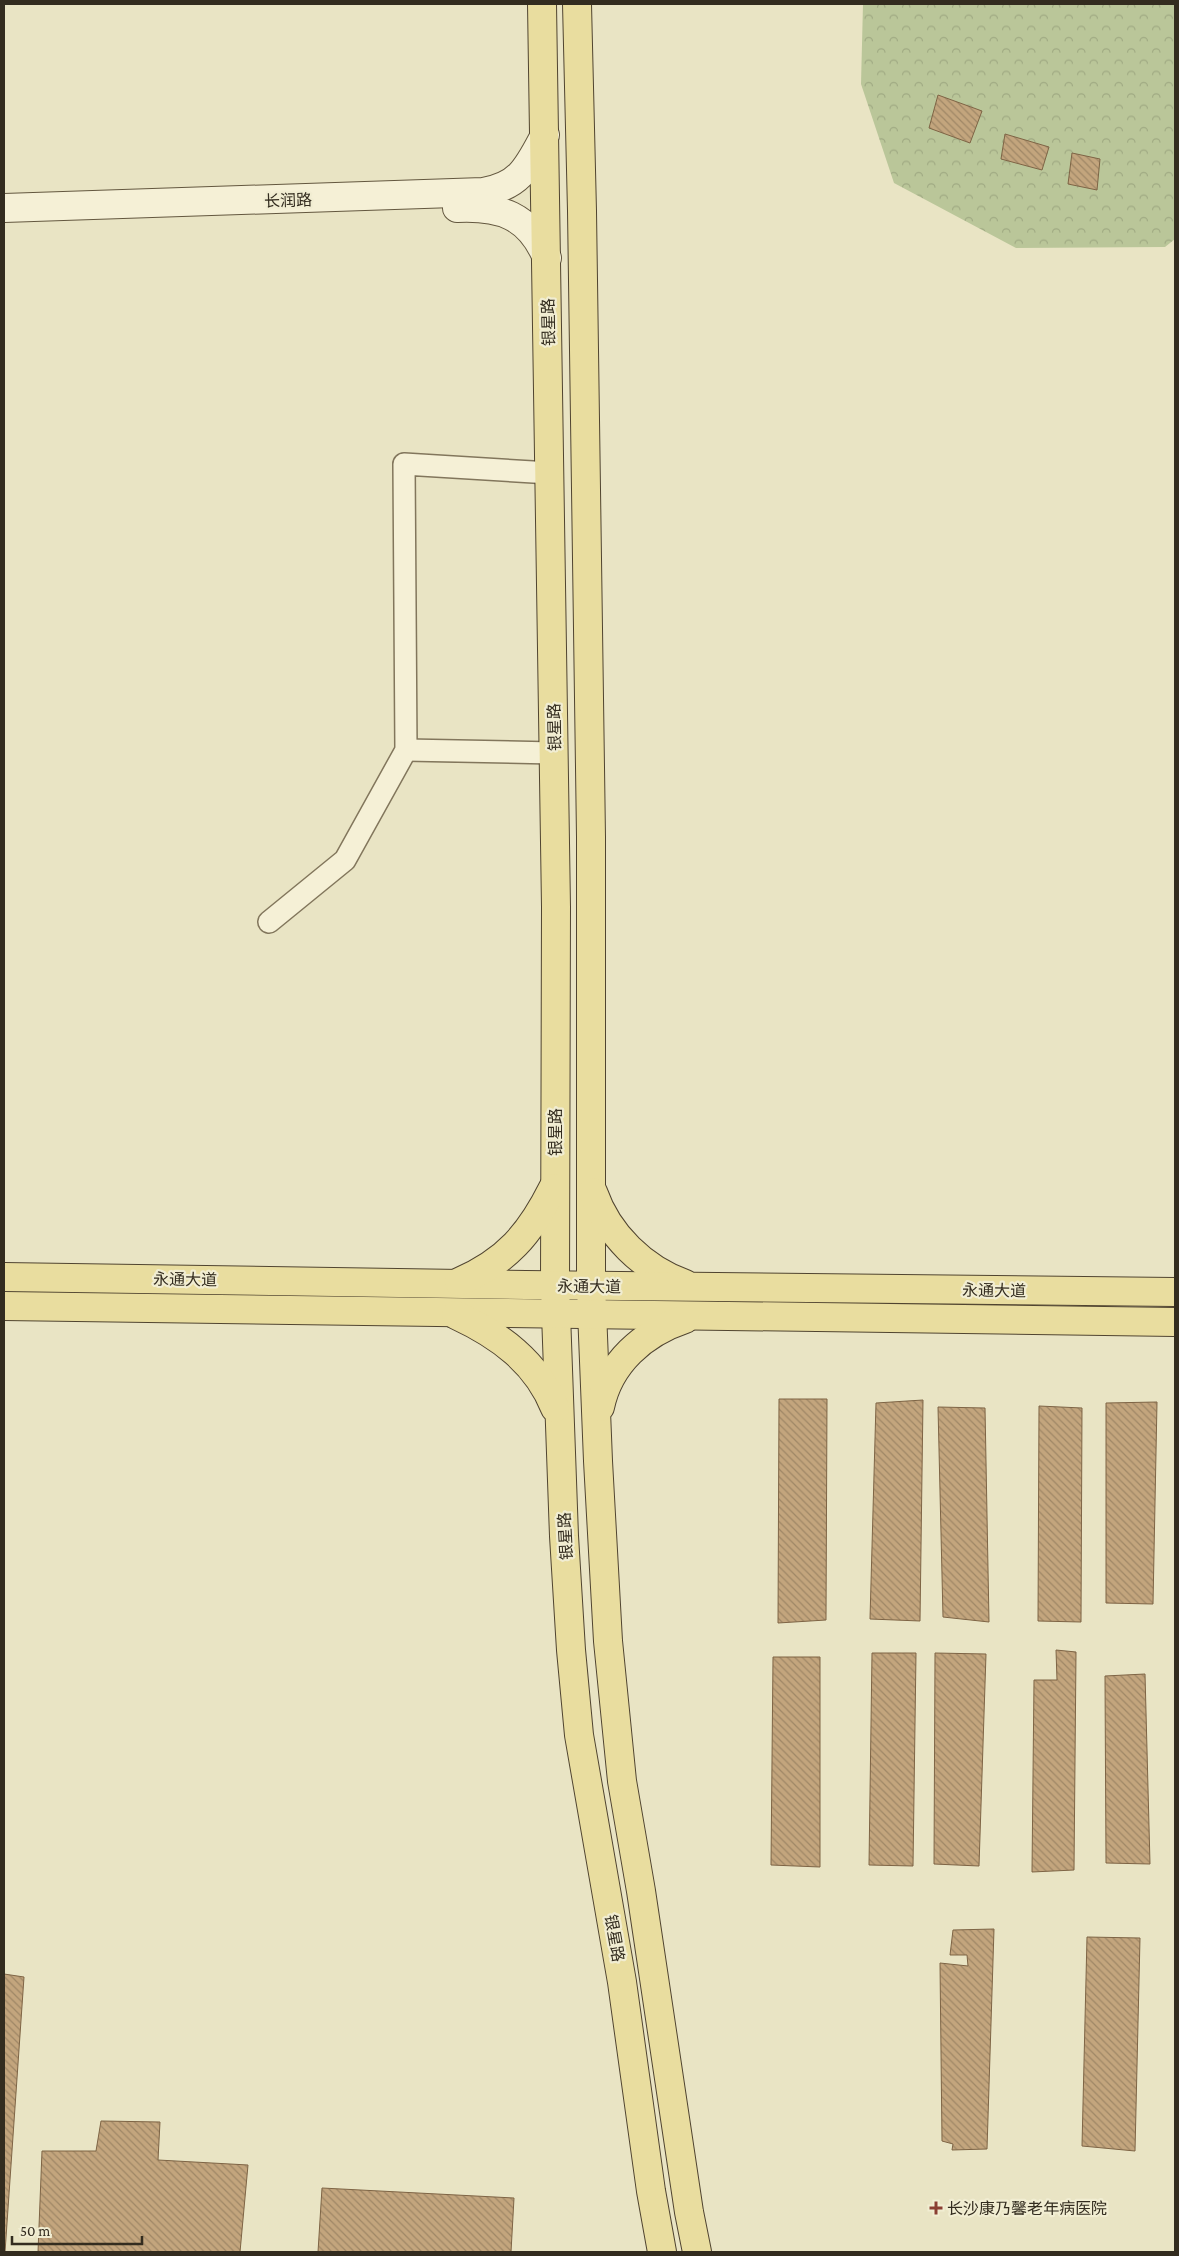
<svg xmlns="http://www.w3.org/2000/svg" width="1179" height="2256" font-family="'Crimson Pro','Noto Sans SC',serif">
<defs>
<pattern id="forest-crowns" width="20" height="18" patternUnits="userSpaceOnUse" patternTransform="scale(1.25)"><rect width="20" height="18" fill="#bac699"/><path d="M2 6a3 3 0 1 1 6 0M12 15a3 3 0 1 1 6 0" fill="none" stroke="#a0aa83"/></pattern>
<pattern id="building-back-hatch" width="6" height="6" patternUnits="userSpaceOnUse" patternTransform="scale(1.25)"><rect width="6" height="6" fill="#c3a57d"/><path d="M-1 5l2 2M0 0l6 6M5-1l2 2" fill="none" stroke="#9f8766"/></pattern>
</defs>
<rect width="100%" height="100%" fill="#e9e4c4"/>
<polygon fill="url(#forest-crowns)" points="863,4 1175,4 1175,239 1165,247 1016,248 894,183 861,84"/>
<g fill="url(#building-back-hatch)" stroke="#7e6445">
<polygon points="938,95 982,111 970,143 929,128"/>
<polygon points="1005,134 1049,147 1042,170 1001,159"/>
<polygon points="1072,153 1100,159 1097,190 1068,184"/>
<polygon points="779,1399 827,1399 826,1620 778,1623"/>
<polygon points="923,1400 920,1621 870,1619 876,1403"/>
<polygon points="1157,1402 1153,1604 1106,1603 1106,1403"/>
<polygon points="1039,1406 1082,1408 1081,1622 1038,1621"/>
<polygon points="938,1407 985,1408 989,1622 943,1617"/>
<polygon points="1056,1650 1076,1652 1074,1870 1032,1872 1034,1680 1057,1680"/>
<polygon points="872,1653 916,1653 913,1866 869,1865"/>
<polygon points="935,1653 986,1654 979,1866 934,1864"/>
<polygon points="773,1657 820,1657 820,1867 771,1865"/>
<polygon points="1145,1674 1150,1864 1106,1863 1105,1676"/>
<polygon points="994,1929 987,2149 952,2150 953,2144 942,2141 940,1963 968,1966 967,1955 950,1955 953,1930"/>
<polygon points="1087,1937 1140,1938 1135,2151 1082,2146"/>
<polygon points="4,1974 24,1977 5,2252 4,2252"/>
<polygon points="101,2121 160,2122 158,2160 248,2165 240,2252 38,2252 42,2151 96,2151"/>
<polygon points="322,2188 514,2198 511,2252 318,2252"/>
</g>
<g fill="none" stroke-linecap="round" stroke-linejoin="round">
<g stroke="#82765c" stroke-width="24">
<g id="street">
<polyline points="406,750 554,753"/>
<polyline points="269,922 345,860 406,750 404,464 550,473"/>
</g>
</g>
<g stroke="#63573f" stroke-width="30">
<g id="secondary">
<path d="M4 208 483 192C520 186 528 167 545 135"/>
<path d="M457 208C500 206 529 215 547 258"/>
</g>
</g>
<g stroke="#504430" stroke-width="30">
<g id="primary">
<polyline points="542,4 556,907 555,1286 564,1536 571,1650 579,1735 622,1982 651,2191 662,2252"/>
<polyline points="577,4 582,211 591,837 591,1286 598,1461 608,1641 622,1781 641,1891 689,2212 697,2252"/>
<path d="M593 1192C608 1235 643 1269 685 1284"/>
<polyline points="4,1277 526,1285 1175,1292"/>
<path d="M459 1282C507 1261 530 1234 553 1188"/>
<polyline points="4,1306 1175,1322"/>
<path d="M456 1315C499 1335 537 1362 555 1408"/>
<path d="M600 1407C609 1363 643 1333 685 1319"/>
</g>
</g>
<use href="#street" stroke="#f5f0d6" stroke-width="21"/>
<use href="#secondary" stroke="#f5f0d6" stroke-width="28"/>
<use href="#primary" stroke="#e9dd9f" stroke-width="28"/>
</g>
<path fill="#8a3f32" stroke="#f1edd2" stroke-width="2" d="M933.5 2200.5h5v5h5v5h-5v5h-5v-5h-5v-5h5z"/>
<g text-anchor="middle" stroke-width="4.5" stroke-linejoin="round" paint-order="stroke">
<g font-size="16" fill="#332c1f" stroke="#f1edd2">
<text transform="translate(288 200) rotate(-2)" y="6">长润路</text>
<text transform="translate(548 322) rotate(-91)" y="6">银星路</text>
<text transform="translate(554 727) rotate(-91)" y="6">银星路</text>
<text transform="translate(555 1132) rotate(-90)" y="6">银星路</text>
<text transform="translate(185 1279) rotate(1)" y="6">永通大道</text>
<text transform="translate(589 1286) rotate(1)" y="6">永通大道</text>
<text transform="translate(994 1290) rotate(1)" y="6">永通大道</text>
<text transform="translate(565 1536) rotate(-93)" y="6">银星路</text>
<text transform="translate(615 1938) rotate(80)" y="6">银星路</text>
</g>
<g font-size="16" fill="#332c1f" stroke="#f1edd2" text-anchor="start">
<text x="947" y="2214">长沙康乃馨老年病医院</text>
</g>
</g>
<rect width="1179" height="2256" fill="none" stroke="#332c1f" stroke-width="10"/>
<path d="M12 2236v8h130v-8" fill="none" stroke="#332c1f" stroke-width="2.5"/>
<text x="20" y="2236" font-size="15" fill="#332c1f" stroke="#f1edd2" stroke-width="4" paint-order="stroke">50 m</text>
</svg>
